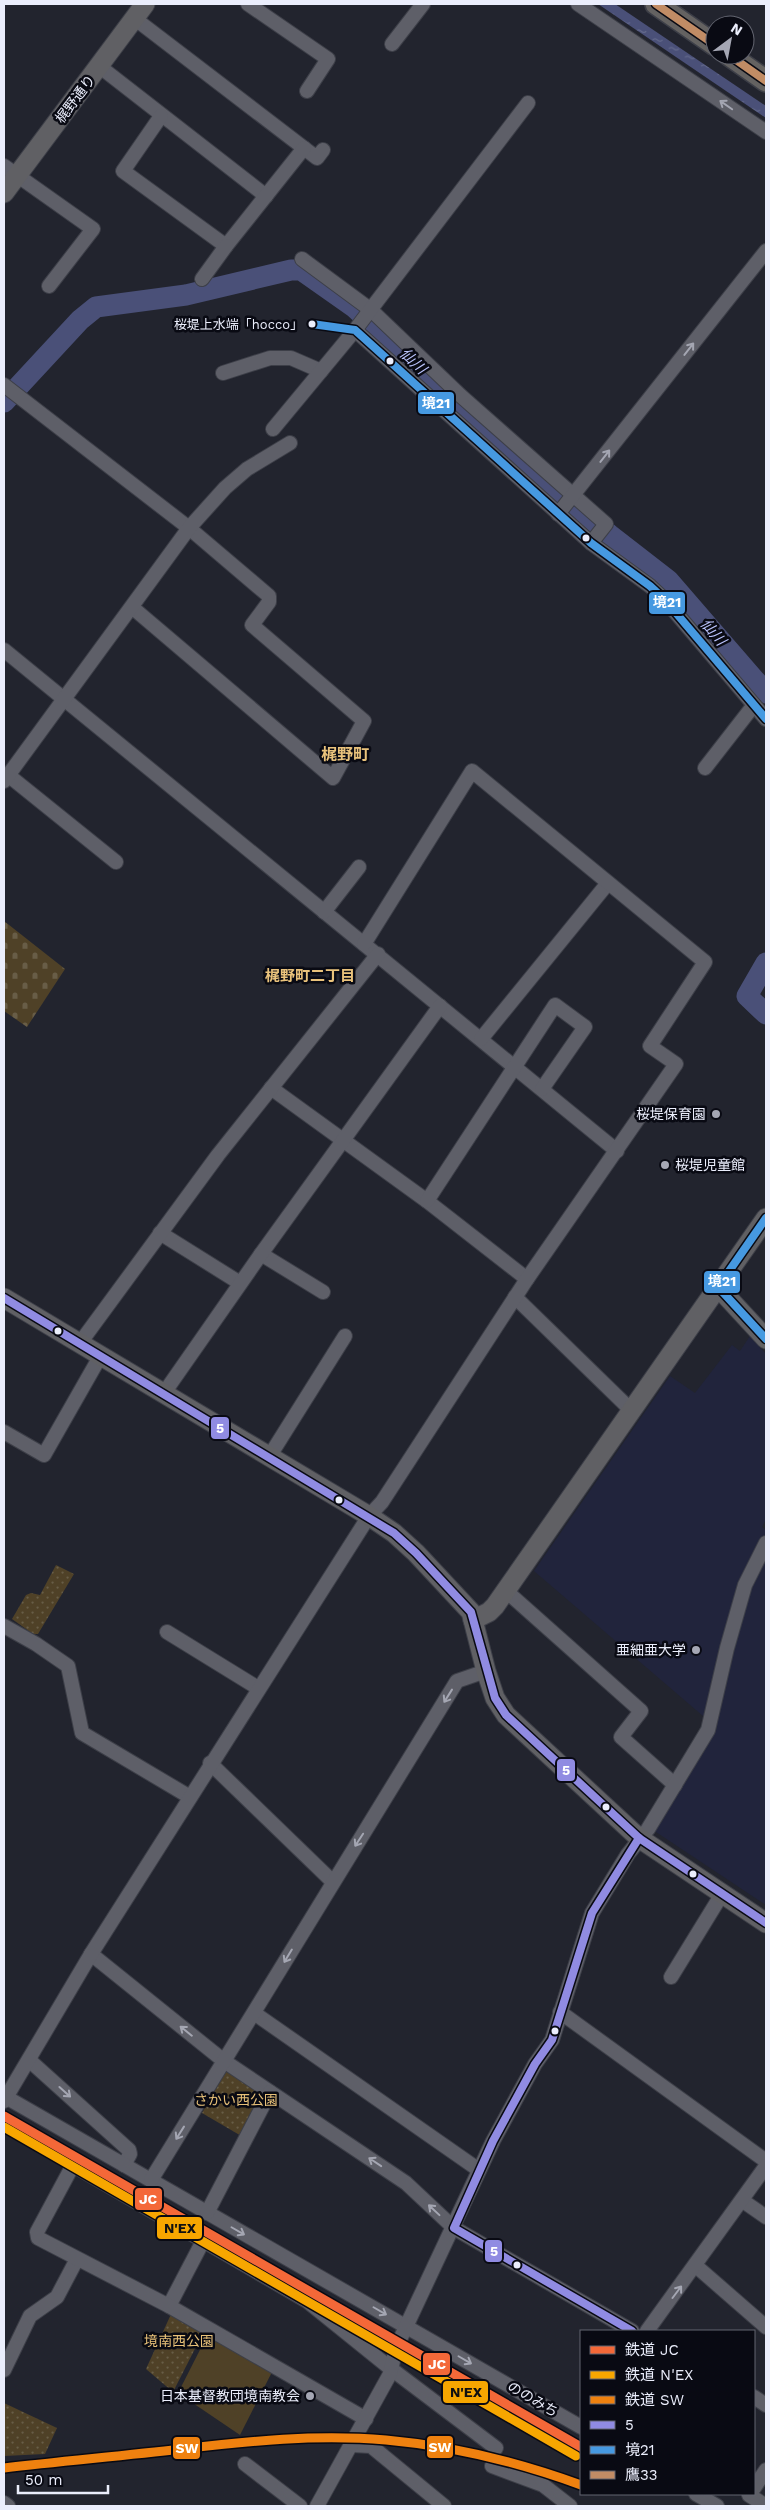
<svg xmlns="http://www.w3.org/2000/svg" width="770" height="2510" font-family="'Work Sans','Noto Sans JP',sans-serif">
<defs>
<pattern id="grass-dots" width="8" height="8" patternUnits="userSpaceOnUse" patternTransform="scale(1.25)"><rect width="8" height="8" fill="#4f4127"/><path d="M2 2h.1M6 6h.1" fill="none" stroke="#685d47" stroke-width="1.8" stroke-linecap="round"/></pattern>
<pattern id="cemetery-stones" width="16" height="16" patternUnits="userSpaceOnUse" patternTransform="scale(1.25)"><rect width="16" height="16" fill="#4f4127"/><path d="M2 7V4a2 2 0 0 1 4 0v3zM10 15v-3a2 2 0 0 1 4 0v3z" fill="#685d47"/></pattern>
<pattern id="water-ripples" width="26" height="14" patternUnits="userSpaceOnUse" patternTransform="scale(1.25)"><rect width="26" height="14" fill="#4a5078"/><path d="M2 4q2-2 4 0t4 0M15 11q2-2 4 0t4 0" fill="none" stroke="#646a8c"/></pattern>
</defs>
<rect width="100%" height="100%" fill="#22242e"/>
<polygon fill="#21243c" points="750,1336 766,1354 766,1519 762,1527 766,1530 766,1905 653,1830 717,1728 534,1571 670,1376 695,1393 732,1345 740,1351"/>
<g fill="url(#grass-dots)">
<polygon points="56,1565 74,1574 38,1634 33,1634 12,1619 26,1595 31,1593 40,1595"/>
<polygon points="228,2067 266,2092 243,2137 202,2113"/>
<polygon points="172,2312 204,2331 173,2392 146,2369"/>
<polygon points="4,2403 57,2428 45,2454 4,2456"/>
</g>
<polygon fill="url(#cemetery-stones)" points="4,921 65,969 27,1027 4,1011"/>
<polygon fill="#4f4127" points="207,2336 272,2372 240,2435 178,2393"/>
<polygon fill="url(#water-ripples)" points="598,4 615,4 766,106 766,118"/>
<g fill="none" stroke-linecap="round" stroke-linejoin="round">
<g stroke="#4a5078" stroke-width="21">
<polyline points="4,402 80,320 96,307 186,295 291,270 301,270 355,308 496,438 610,535 668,580 766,693"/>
<polyline points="766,963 747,996 766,1014"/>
</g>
<g stroke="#3d3f48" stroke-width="16">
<g id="street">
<polyline points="248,4 328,59 307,91"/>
<polyline points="578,4 766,132"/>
<polyline points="134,18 317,158 323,150"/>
<polyline points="392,44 423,4"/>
<polyline points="99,66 266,196"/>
<polyline points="161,116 123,171 226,246 304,148"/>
<polyline points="4,166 93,229 49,286"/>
<polyline points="302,259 371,310 461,396 606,524 591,543"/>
<polyline points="202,279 226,246"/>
<polyline points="355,330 591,543 650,586 665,600 766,719"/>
<polyline points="223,373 270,358 291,358 321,371"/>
<polyline points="4,385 189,528 269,596 269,602 252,625 364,721 333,778 133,608"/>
<polyline points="273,429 355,330 528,103"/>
<polyline points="558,514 766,251"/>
<polyline points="4,650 617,1151"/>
<polyline points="705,768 754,705"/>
<polyline points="8,775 116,862"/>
<polyline points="4,781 189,528 225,488 247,469 290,443"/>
<polyline points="324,912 359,867"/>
<polyline points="481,1039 608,883"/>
<polyline points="271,1088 427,1201 527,1279"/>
<polyline points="427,1201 555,1005 585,1027 542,1089"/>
<polyline points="160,1233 240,1283"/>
<polyline points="261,1254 323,1292"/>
<polyline points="515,1297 632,1411"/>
<polyline points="80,1343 218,1155 378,954"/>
<polyline points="164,1393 261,1254 440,1006"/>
<polyline points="4,1432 44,1455 101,1355"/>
<polyline points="269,1457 345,1336"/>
<polyline points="505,1590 641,1711 621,1737 675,1785"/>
<polyline points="4,1626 36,1644 68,1666 82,1733 190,1797"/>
<polyline points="167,1632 258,1688"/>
<polyline points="210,1763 333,1882"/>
<polyline points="91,1954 224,2061 406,2183 454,2228 632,2331"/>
<polyline points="671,1977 722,1894"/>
<polyline points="560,2012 766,2161"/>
<polyline points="254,2013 479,2170"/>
<polyline points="29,2060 129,2150 130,2154 124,2165"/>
<polyline points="4,2096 581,2427"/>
<polyline points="4,2101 91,1954 369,1516 382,1502 527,1279 676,1064 650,1046 705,962 472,771 364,944"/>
<polyline points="151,2180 457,1681 486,1671"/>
<polyline points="743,2201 766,2217"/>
<polyline points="207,2213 270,2092"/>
<polyline points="696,2266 766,2327"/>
<polyline points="169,2306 203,2241"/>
<polyline points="647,2331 766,2166"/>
<polyline points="4,2370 30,2316 57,2297 77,2259"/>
<polyline points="754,2397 766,2405"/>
<polyline points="366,2419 169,2306 38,2238 37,2232 73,2165 307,2301 390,2368 496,2448"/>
<polyline points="352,2445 371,2446 444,2506"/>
<polyline points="245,2464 300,2506"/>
<polyline points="492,2466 543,2485 570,2506"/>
<polyline points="754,2488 766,2470"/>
<polyline points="696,2494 717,2506"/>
<polyline points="749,2495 766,2506"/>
<polyline points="4,2503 8,2506"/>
<polyline points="317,2506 390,2374 396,2348 493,2141 535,2064 552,2040 592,1913 628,1854 648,1829 708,1730 727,1648 745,1585 766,1543"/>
</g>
</g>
<g stroke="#3d3f48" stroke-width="21">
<g id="secondary">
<polyline points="4,193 145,4"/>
<polyline points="718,1287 766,1339"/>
<polyline points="4,1298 369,1516 394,1533 416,1553 471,1612 486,1671 495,1698 506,1715 639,1838 766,1923"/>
<polyline points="473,1620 489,1612 495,1606 766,1218"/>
</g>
</g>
<g stroke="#3d3f48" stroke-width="24">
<g id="primary">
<polyline points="656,4 715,45"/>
<polyline points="729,55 766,81"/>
</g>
</g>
<use href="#street" stroke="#5e5f68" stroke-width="14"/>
<use href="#secondary" stroke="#606064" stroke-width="19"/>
<use href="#primary" stroke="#646261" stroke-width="21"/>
<g stroke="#090a13" stroke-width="11">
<g id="bus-1">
<polyline points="4,1298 394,1533 416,1553 471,1612 495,1698 506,1715 639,1838 766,1923"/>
<polyline points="632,2331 454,2228 493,2141 535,2064 552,2040 592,1913 639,1838"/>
</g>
</g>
<g stroke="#090a13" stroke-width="11">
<g id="bus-2">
<polyline points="312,324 355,330 591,543 650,586 665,600 766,719"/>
<polyline points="766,1218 718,1287 766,1339"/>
</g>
</g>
<g stroke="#090a13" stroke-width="11">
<g id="bus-3">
<polyline points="656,4 715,45"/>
<polyline points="729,55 766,81"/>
</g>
</g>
<use href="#bus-1" stroke="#908be2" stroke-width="8"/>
<use href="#bus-2" stroke="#4699e1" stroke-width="8"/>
<use href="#bus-3" stroke="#c18c65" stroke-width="8"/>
<g stroke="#090a13" stroke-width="12">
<polyline id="rail-1" points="4,2116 581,2447"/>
</g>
<g stroke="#090a13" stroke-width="12">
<polyline id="rail-2" points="4,2127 576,2456"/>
</g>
<g stroke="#090a13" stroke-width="12">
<path id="rail-3" d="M4 2468C63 2461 122 2456 181 2449 249 2441 317 2434 386 2440 453 2446 518 2462 581 2485"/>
</g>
<use href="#rail-1" stroke="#f46838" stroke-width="9"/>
<use href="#rail-2" stroke="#f7a600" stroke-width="9"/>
<use href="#rail-3" stroke="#ef810f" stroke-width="9"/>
</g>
<defs><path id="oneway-shaft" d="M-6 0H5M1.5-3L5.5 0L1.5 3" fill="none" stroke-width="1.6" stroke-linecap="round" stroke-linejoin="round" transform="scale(1.25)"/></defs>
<g stroke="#a4a6b2">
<use href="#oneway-shaft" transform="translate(726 105) rotate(-145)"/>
<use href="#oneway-shaft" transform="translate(689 349) rotate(-52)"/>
<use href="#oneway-shaft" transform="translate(605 456) rotate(-52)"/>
<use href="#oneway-shaft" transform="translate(448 1696) rotate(122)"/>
<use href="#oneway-shaft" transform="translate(359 1840) rotate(123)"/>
<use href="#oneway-shaft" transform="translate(288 1956) rotate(121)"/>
<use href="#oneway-shaft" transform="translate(186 2031) rotate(-141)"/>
<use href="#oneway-shaft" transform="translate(65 2092) rotate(42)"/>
<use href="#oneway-shaft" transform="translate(180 2133) rotate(122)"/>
<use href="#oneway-shaft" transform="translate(375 2162) rotate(-146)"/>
<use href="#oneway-shaft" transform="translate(434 2210) rotate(-137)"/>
<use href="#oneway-shaft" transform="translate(238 2231) rotate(30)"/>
<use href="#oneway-shaft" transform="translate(677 2292) rotate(-53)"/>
<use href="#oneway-shaft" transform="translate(380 2311) rotate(30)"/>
<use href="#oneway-shaft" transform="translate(465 2360) rotate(30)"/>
</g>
<g fill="#ebeefc" stroke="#090a13" stroke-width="2">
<circle cx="312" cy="324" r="4.5"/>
<circle cx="390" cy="361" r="4.5"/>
<circle cx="586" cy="538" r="4.5"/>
<circle cx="58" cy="1331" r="4.5"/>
<circle cx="339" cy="1500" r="4.5"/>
<circle cx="606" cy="1807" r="4.5"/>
<circle cx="693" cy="1874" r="4.5"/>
<circle cx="555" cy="2031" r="4.5"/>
<circle cx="517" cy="2265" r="4.5"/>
</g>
<g fill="#a5a7b4" stroke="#090a13" stroke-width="2">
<circle cx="716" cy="1114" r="5"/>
<circle cx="665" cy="1165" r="5"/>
<circle cx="696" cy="1650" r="5"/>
<circle cx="310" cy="2396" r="5"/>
</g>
<g text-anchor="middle" stroke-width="5" stroke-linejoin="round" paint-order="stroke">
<g font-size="13" fill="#ebeefc" stroke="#090a13" text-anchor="end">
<text x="303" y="329">桜堤上水端「hocco」</text>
</g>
<g font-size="14" fill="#ebeefc" stroke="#090a13">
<text transform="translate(75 99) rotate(-53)" y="5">梶野通り</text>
<text transform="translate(533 2399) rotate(30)" y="5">ののみち</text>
</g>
<g font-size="14" fill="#ebeefc" stroke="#090a13" text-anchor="end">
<text x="706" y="1119">桜堤保育園</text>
<text x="675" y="1170" text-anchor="start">桜堤児童館</text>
<text x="686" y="1655">亜細亜大学</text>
<text x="300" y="2401">日本基督教団境南教会</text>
</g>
<g font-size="14" fill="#e7c078" stroke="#090a13">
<text x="236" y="2105">さかい西公園</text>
<text x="179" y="2346">境南西公園</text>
</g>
<g font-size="15" font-style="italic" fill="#bac3fc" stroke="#090a13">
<text transform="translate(413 361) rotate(43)" y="5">仙川</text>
<text transform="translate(713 632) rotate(49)" y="5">仙川</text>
</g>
<g font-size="15" font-weight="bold" fill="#eac37c" stroke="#090a13">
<text x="310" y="981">梶野町二丁目</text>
</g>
<g font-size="16" font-weight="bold" fill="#eac37c" stroke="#090a13">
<text x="345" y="760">梶野町</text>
</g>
</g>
<g stroke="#090a13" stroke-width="2">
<rect x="417" y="391" width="38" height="24" rx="5" fill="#4699e1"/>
<rect x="648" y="591" width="38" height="24" rx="5" fill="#4699e1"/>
<rect x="703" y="1270" width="38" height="24" rx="5" fill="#4699e1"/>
<rect x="210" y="1416" width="20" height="24" rx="5" fill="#908be2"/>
<rect x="556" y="1758" width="20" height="24" rx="5" fill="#908be2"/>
<rect x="134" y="2187" width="29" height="24" rx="5" fill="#f46838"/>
<rect x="156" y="2216" width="47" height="24" rx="5" fill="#f7a600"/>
<rect x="484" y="2239" width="19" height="24" rx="5" fill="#908be2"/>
<rect x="422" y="2352" width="29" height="24" rx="5" fill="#f46838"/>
<rect x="442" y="2380" width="47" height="24" rx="5" fill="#f7a600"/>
<rect x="426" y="2435" width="28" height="24" rx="5" fill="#ef810f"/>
<rect x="172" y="2436" width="29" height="24" rx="5" fill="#ef810f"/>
</g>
<g font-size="14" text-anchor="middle" font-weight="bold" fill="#fff">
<text x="436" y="408">境21</text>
<text x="667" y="607">境21</text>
<text x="722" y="1286">境21</text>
<text x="220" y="1433">5</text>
<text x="566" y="1775">5</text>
<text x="148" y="2204">JC</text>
<text x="494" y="2256">5</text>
<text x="437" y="2369">JC</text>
<text x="440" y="2452">SW</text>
<text x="187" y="2453">SW</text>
</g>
<g font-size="14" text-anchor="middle" font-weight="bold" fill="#111">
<text x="180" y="2233">N'EX</text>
<text x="466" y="2397">N'EX</text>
</g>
<rect width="770" height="2510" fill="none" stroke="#ebeefc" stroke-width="10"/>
<rect x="580" y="2330" width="175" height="165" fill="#090a13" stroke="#636570"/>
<rect x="590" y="2346" width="25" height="8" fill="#f46838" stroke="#636570"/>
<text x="625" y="2355" font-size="15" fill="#ebeefc">鉄道 JC</text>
<rect x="590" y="2371" width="25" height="8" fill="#f7a600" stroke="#636570"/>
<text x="625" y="2380" font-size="15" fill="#ebeefc">鉄道 N'EX</text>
<rect x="590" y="2396" width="25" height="8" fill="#ef810f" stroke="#636570"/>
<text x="625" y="2405" font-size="15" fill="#ebeefc">鉄道 SW</text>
<rect x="590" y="2421" width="25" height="8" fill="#908be2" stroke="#636570"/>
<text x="625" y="2430" font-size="15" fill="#ebeefc">5</text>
<rect x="590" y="2446" width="25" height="8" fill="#4699e1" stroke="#636570"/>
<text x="625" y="2455" font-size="15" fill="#ebeefc">境21</text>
<rect x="590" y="2471" width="25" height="8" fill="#c18c65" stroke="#636570"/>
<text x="625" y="2480" font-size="15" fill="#ebeefc">鷹33</text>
<g transform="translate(730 40) rotate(32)"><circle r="24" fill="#090a13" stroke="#636570"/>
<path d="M0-4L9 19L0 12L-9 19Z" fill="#a5a7b4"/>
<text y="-8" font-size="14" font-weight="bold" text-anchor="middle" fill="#ebeefc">N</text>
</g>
<path d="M18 2485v8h90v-8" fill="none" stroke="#ebeefc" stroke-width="2.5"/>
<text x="25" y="2485" font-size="15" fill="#ebeefc" stroke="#090a13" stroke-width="4" paint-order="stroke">50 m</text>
</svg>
